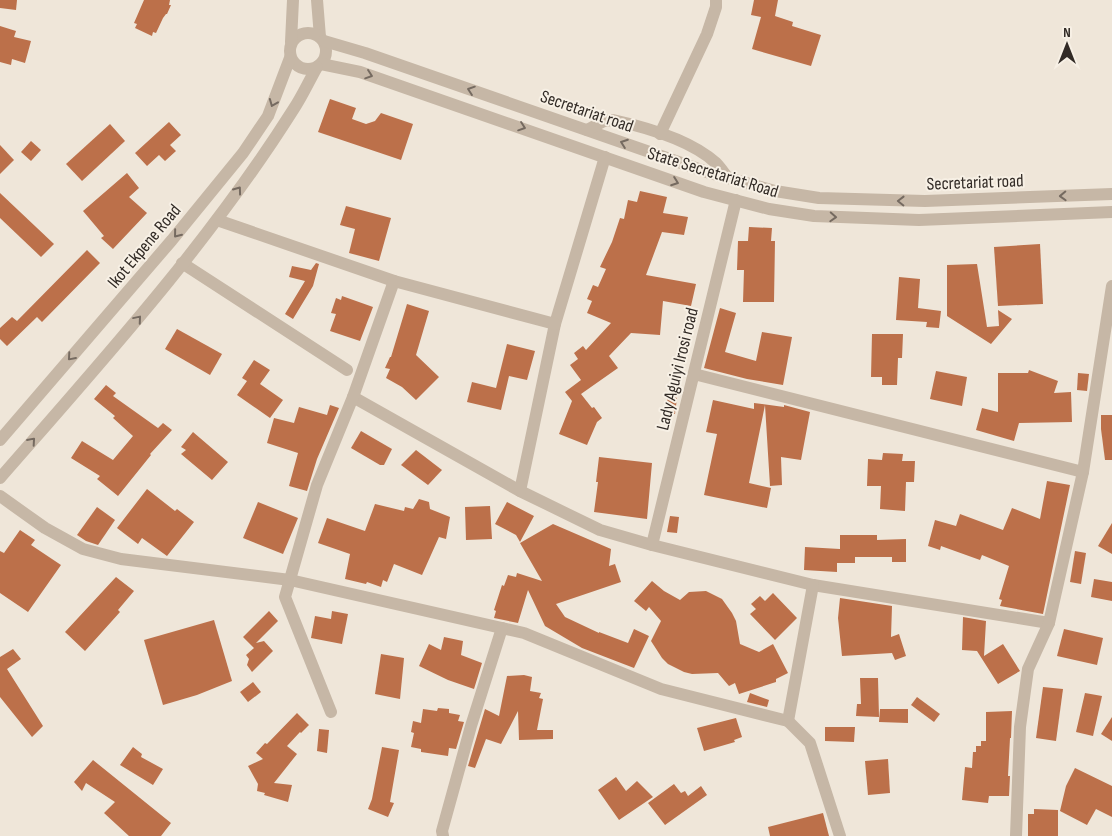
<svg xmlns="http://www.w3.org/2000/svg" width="1112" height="836" font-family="'Sofia Sans Condensed',sans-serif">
<rect width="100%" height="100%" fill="#efe6d9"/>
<g fill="#bc704a">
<polygon points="0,0 17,0 16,10 0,8"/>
<polygon points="144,0 170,0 169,5 171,5 167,14 166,14 163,18 156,33 153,32 152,36 135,28 137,24 134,23"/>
<polygon points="754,0 778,0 775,16 793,22 792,26 821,35 811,66 752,49 761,17 751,15"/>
<polygon points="0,26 16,31 14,37 31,41 25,63 12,59 11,65 0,62"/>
<polygon points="330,99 356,108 352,119 366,124 375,121 381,113 413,124 401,160 318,132"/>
<polygon points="169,122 181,135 170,145 176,151 165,161 159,155 147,166 135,153"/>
<polygon points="110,124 125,141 82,181 66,164"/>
<polygon points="31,141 41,150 31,161 21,152"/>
<polygon points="0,145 14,160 0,174"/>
<polygon points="127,173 139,188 129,197 147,213 113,249 101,238 104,236 83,211"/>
<polygon points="640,191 667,197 663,213 688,217 684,235 662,232 646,275 696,284 691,306 663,301 660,335 631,333 609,356 618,368 581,394 592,408 594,407 602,418 597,422 587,445 559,434 572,401 565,392 581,380 570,365 578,359 574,353 583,346 586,350 611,323 587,313 592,301 587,299 593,285 598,287 606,269 600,267 612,242 620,218 624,219 628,200 637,202"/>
<polygon points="0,193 54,244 41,257 0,218"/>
<polygon points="346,206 391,218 379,261 349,253 355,229 340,225"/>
<polygon points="749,227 772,228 771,241 775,241 774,302 743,302 744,270 737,270 738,241 748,241"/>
<polygon points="1040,244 1043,304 998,306 994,247"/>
<polygon points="87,250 100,263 42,322 37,317 7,346 0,339 0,328 12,317 17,321"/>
<polygon points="316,263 319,264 313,286 293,319 285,314 305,281 289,277 292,266 311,270"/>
<polygon points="977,264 987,327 999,326 998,310 1012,319 991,344 947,316 947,265"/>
<polygon points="899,277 920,279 918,308 941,311 939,328 926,327 927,322 896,320"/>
<polygon points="342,296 373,307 360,341 330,331 336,314 331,313 336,298 341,300"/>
<polygon points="407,304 429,311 416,355 439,377 416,400 402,387 386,378 390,369 385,368 390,357 391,357"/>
<polygon points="720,308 736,313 725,352 756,361 762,332 792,337 783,385 747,379 704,368"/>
<polygon points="177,329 222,354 210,375 165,349"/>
<polygon points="872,334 903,334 902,358 898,358 897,385 882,385 882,377 871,377"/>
<polygon points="507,344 535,351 527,380 509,376 501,410 467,402 472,382 496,388"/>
<polygon points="254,360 270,370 260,384 283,400 270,418 237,395 247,381 242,378"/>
<polygon points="1029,370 1058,381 1054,393 1071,392 1072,422 1019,423 1014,441 976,430 982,408 998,412 998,373 1028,373"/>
<polygon points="936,371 967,377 962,406 930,399"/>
<polygon points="1078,373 1089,374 1087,391 1077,390"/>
<polygon points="106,385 116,393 113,396 158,428 163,423 172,430 150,454 151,455 118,496 97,479 100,476 71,458 82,441 113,460 133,436 113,418 115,416 94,399"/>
<polygon points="668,396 677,398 675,414 665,413"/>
<polygon points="713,400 754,409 754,403 784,407 784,405 810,412 801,460 781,457 782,485 770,486 765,405 749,483 771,488 767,508 704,495 717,434 706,432"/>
<polygon points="330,405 339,408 317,459 307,491 289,486 298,453 267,443 274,418 294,423 299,407 327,415"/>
<polygon points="1101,415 1112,415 1112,460 1105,460 1101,429"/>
<polygon points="361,431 392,449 384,465 380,465 351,448"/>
<polygon points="193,432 228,462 212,480 181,454 186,450 181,447"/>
<polygon points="416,450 442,470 428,485 401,465"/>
<polygon points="883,453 903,454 902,461 915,461 914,482 906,482 905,511 880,509 881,486 867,486 868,459 882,460"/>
<polygon points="599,457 652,463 647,519 594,512 598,482 596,482"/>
<polygon points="1047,481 1070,485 1043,614 1000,606 1002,600 999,599 1009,566 982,555 980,560 941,546 940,550 928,546 935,520 956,526 960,514 1003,530 1012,508 1040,519"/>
<polygon points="147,489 175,511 177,509 194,522 167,556 142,538 138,544 117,528"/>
<polygon points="419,499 429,502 430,509 450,517 446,539 439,537 422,575 394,564 387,582 383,580 381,587 367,582 366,584 345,579 350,554 318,543 327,518 365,531 375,504 404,511 405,507 413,509"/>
<polygon points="258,502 298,518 283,554 243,538"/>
<polygon points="507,502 534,516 520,542 516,535 495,524"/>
<polygon points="490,506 492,539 466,540 465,507"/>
<polygon points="97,507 115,520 98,545 86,541 77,535"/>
<polygon points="670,516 679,517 677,533 667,532"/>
<polygon points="1112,523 1112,554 1098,546"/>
<polygon points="553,524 611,549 609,566 615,564 621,582 556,604 565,617 599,633 599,632 628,643 634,629 649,636 634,668 582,648 545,626 528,590 518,623 494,618 496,611 494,610 502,585 504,586 508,575 516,577 517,573 542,581 520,543"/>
<polygon points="20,530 35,540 31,545 61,565 28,612 0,593 0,551 4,553"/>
<polygon points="840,535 877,535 877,540 906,539 906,562 892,562 892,557 855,557 855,563 837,563 837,572 804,570 805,547 840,549"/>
<polygon points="1075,551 1086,553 1081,584 1070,582"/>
<polygon points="116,577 134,591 118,610 120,612 85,651 65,632"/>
<polygon points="1094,579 1112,582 1112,601 1091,597"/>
<polygon points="652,581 664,591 680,600 689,592 706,591 722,599 732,613 736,621 740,644 759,652 773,644 788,673 776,679 776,682 739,694 735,683 729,686 718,673 692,674 684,672 668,664 662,658 651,641 661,621 649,607 646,611 634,601"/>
<polygon points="773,593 797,618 775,640 750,614 756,609 751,604 760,596 765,601"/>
<polygon points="840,598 892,606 891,637 899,634 906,656 895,660 892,653 842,656 838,618"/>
<polygon points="269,611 278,621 256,643 264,641 273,651 252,672 247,665 249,659 246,655 254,648 243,637"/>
<polygon points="332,611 348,614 342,644 311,638 315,616 331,619"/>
<polygon points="963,617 986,621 984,656 1003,644 1020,671 998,684 977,651 962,650"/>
<polygon points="214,620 232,681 197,695 163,705 144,640"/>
<polygon points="1064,629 1103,638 1097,665 1057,656"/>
<polygon points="444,637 463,641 461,655 482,663 474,689 448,680 419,666 429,644 441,650"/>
<polygon points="13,649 21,659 7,669 43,726 32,737 0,697 0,657"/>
<polygon points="381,654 404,658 400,699 375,694"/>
<polygon points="524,675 532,677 530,691 541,693 539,698 543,699 537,730 553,730 553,739 519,740 518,711 501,744 486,739 475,768 468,766 485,709 499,716 507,676"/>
<polygon points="860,678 878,678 879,717 856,716 857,704 861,704"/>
<polygon points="253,682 261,692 248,702 240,692"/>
<polygon points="1043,687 1063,689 1056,741 1036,738"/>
<polygon points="750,693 769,700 767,707 747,702"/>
<polygon points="1085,693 1102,696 1093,736 1076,732"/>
<polygon points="917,697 940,714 934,722 911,705"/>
<polygon points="438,708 449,709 449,713 460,715 458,721 464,722 456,749 449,748 448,756 421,752 421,749 411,747 414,733 411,732 413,721 421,723 423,709 437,711"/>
<polygon points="880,709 908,709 908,723 879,722"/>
<polygon points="1012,711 1011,738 1010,738 1008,776 1010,776 1009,796 989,796 988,803 962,800 965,767 972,768 973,752 976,752 976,746 981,746 981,741 986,741 986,712"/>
<polygon points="297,713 309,725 301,733 300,732 287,746 297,754 274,783 292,785 288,802 264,795 265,793 257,791 258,784 248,766 263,759 256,753 265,743 267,744"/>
<polygon points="1112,717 1112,741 1101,734"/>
<polygon points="736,718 742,737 734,740 735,742 704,751 697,728"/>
<polygon points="825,727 855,727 854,742 825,741"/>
<polygon points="319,729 329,730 327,753 317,751"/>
<polygon points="133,747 142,754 141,757 163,769 153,785 120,765"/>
<polygon points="382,747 399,750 390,802 394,803 388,817 368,809 372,799"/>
<polygon points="888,759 890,793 868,795 865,761"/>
<polygon points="93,760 171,823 161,836 129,836 104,813 115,802 86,783 82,791 74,782"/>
<polygon points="1075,768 1112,786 1112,817 1096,809 1087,825 1060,811 1066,786"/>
<polygon points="616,777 626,791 637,781 653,797 619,820 598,790"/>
<polygon points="674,784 681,793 685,791 688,796 701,786 707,795 665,825 648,803"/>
<polygon points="1034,809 1058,810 1058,836 1028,836 1028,814 1034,814"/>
<polygon points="823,813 829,836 770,836 768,827"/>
</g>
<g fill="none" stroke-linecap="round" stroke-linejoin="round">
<g stroke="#c6b7a6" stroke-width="12">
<polyline points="317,0 320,37"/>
<circle cx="308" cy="51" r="18"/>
<polyline points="324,41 365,53 710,173 775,191 819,198 925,201 1112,194"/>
<polyline points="291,42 293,0"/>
<polyline points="321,64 360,72 704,192 769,209 814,216 919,220 1112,212"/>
<path d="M587 130 604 121 613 120C645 127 691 140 716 163 720 167 724 173 728 178"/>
<polyline points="660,134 707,34 716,7 716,0"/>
<polyline points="217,220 394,281"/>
<polyline points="182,263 347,370"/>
<polyline points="694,374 1083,472"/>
<polyline points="353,397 520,491 600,530 652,545 813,585 1049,623 1083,472 1112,286"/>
<polyline points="0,440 172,240 243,153 268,116 290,58"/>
<path d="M0 478C103 360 209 243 293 110 302 97 309 81 317 67"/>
<polyline points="520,491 555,324 605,157"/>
<polyline points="0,496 45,528 83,549 121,559 290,580 524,633 661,689 788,721 813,585"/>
<polyline points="652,545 736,200"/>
<polyline points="331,712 285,597 317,485 353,397 394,281 555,324"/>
<polyline points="788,721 810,743 840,836"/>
<polyline points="443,836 442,831 471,726 502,628"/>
<polyline points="1016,836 1020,727 1028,669 1049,623"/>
</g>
</g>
<defs><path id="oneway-chevron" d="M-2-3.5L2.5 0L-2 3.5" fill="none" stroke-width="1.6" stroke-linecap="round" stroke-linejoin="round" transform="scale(1.25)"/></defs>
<g stroke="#756a60">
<use href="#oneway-chevron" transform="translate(369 75) rotate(19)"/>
<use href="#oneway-chevron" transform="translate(471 90) rotate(-161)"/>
<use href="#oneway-chevron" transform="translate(273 103) rotate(112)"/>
<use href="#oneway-chevron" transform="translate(522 127) rotate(19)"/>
<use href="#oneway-chevron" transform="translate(624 143) rotate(-160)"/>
<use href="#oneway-chevron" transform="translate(675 182) rotate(20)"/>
<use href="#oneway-chevron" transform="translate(238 190) rotate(-54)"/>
<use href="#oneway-chevron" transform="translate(1063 196) rotate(178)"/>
<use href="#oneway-chevron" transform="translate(901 201) rotate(-179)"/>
<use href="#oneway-chevron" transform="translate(833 217) rotate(3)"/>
<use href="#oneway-chevron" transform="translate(177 234) rotate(129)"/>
<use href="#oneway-chevron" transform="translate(138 319) rotate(-50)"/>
<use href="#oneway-chevron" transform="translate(71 357) rotate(131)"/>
<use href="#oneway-chevron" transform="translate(32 441) rotate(-49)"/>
</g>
<g text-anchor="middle" stroke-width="4" stroke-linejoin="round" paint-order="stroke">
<g font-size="18" fill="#322b26" stroke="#f7f0e5">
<text transform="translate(587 111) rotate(19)" y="6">Secretariat road</text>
<text transform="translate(713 172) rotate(17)" y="6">State Secretariat Road</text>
<text transform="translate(975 182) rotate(-2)" y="6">Secretariat road</text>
<text transform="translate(144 246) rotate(-50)" y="6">Ikot Ekpene Road</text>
<text transform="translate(677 369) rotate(-76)" y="6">Lady Aguiyi Irosi road</text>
</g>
</g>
<g transform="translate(1067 45)" stroke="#f7f0e5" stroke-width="4" paint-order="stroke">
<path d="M0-4L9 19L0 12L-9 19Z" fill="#322b26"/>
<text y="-8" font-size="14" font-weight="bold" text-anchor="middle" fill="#322b26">N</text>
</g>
</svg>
